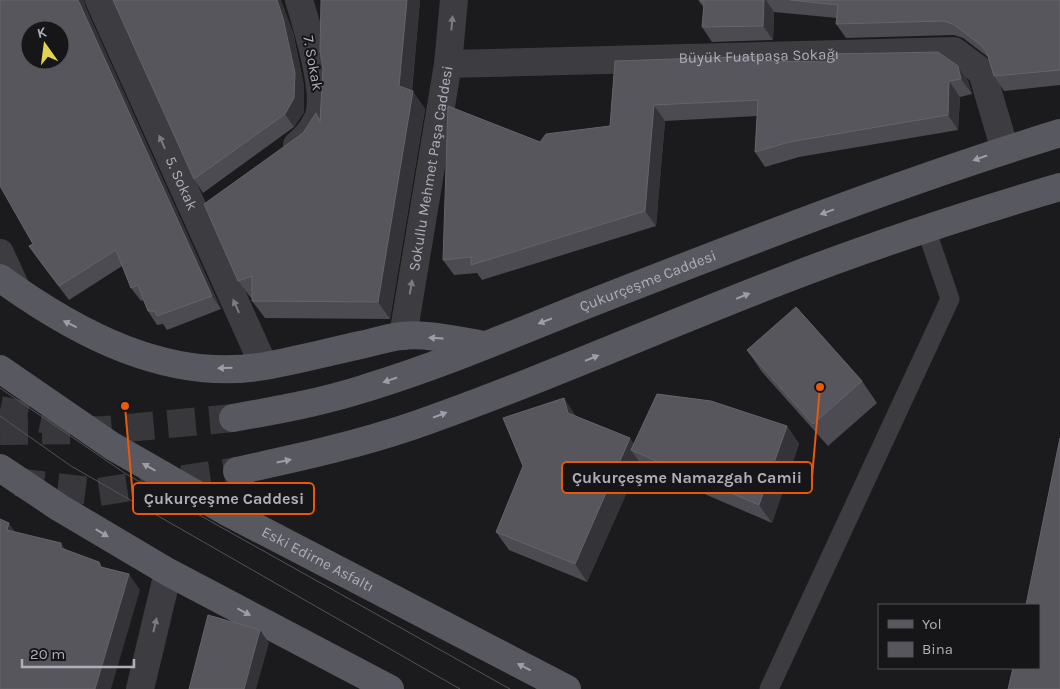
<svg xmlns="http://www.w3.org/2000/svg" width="1060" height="689" font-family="Karla,sans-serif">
<rect width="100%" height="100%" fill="#1b1a1c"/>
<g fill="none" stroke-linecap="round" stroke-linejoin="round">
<g stroke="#38383c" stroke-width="28" stroke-dasharray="28 14" stroke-linecap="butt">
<polyline points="0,410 48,420"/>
<polyline points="0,431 106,430 233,418"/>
<polyline points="16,482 98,492 237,471"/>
</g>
<polyline stroke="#3c3c41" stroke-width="19" points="769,689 950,299 926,229"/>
<g stroke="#3c3c41" stroke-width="28">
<path id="s1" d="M99 0 264 366"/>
<path id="s2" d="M448 64 954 51 982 72 1005 150"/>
<path d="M297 145C306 138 313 129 318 118 328 94 307 26 299 0"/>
<polyline points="0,253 17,290"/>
<path id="s3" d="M403 336 448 64 454 0"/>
<polyline points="140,689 168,572"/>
</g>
<g stroke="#585860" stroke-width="28">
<path d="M0 278C76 333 168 383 265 366 299 360 332 351 365 344 377 341 390 337 402 336 426 333 460 341 484 345"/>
<path id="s4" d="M0 369 112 446 227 512 567 689"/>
<path id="s5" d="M233 418C278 410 323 402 366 388 449 363 529 327 609 296 758 238 907 180 1060 133"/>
<polyline points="0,468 60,508 168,572 390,689"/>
<path d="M237 471C296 458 357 445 415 425 538 382 656 329 778 282 870 246 965 215 1060 187"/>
</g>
<g stroke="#53535a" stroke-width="1">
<polyline points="0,388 126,474 510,689"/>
<polyline points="0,416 71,466 460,689"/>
</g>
</g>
<g fill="#4c4b51">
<polygon points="0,0 84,0 85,6 221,309 167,330 163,324 157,325 148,311 143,300 141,301 131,288 122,266 69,300 38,259 29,246 33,244"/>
<polygon points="321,0 420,0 412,91 425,109 390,319 265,318 252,301 252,298 251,298 238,281 303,133 320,118 323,68"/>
<polygon points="698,0 1060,0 1060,85 1004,91 994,76 988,57 963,38 954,35 846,38 836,24 837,18 774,12 773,40 712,42 702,27 704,8"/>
<polygon points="293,32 304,86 304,112 294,127 203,193 194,179"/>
<polygon points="615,61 764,61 958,66 968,81 972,94 960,97 958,130 799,157 765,167 755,152 757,116 665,121 656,226 482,280 477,273 454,275 443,260 540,142 610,126"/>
<polygon points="747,350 862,381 877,403 828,446 762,372"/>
<polygon points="576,417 634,444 787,426 799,444 772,523 644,468 640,463 587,582 509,550 496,532"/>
</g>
<g fill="#343337">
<polygon points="78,0 84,0 85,6 221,309 212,296"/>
<polygon points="277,0 281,0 293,32 304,86 304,112 294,127 285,114"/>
<polygon points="407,0 420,0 411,98 413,91 425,109 390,319 378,302"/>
<polygon points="764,0 766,0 774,12 773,40 763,26"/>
<polygon points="958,66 968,81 972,94 961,79"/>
<polygon points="949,81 960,97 958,130 948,115"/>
<polygon points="654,105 665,121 656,226 645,211"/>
<polygon points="564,398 576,416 568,413"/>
<polygon points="787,426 799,444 772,523 759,505"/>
<polygon points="630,438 642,455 631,450 640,463 587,582 575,564"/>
<polygon points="9,523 20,539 7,530"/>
<polygon points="61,543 72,559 61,548"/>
<polygon points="129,574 140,590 111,689 95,689"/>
<polygon points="260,630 269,643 256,689 244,689"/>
</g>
<g fill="#57565c" stroke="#64646b" fill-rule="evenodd">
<path d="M0 0H78L212 296 157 316 155 311H148L138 285 131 288 116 250 59 286 29 246 33 244 0 186ZM30 30H60V60H30Z"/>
<polygon points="113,0 277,0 283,18 295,73 294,98 285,114 194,179"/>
<polygon points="321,0 407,0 399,86 413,91 378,302 252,301 252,276 238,281 204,204 303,133 316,113 320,122 323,68 320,52"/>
<polygon points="700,0 764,0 763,26 702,27 704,4"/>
<polygon points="790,0 1060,0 1060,70 994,76 987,53 982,46 953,24 944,21 836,24 838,5"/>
<polygon points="938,52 958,66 961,79 949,81 948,115 789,142 755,152 758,100 654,105 645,211 471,265 471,257 443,260 448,106 540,142 546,134 610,126 615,61 761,56 760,61 832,62 833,54"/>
<polygon points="796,307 862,381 813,424 747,350"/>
<polygon points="657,394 711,401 787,426 759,505 631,450"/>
<polygon points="564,398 568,413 630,438 575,564 496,532 523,466 503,418"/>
<polygon points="1060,438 1060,689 1008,689 1013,668 1039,668 1039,605 1026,605"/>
<polygon points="0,519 9,523 7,530 61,543 61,548 99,562 101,567 129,574 95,689 0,689"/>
<polygon points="208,615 260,630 244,689 189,689"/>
</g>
<defs><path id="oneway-solid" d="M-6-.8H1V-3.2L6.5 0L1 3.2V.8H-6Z" transform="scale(1.25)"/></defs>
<g fill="#7b7b84">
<use href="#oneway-solid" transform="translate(452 23) rotate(-85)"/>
<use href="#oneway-solid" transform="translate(162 142) rotate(-114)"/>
<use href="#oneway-solid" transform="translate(411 287) rotate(-80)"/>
<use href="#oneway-solid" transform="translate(236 306) rotate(-114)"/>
<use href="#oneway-solid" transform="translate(155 625) rotate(-77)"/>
</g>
<g fill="#9d9ea8">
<use href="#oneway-solid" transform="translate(980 158) rotate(161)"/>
<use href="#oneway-solid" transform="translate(827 212) rotate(160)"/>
<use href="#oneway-solid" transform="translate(743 296) rotate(-22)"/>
<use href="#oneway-solid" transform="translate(545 321) rotate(159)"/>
<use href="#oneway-solid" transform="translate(70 324) rotate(-154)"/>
<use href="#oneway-solid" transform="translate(436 338) rotate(-176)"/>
<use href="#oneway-solid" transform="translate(592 358) rotate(-22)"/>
<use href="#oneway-solid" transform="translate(225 368) rotate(179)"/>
<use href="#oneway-solid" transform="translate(390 380) rotate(161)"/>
<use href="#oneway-solid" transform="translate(440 415) rotate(-21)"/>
<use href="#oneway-solid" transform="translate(284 461) rotate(-12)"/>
<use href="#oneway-solid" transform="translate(149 467) rotate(-150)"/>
<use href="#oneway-solid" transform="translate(102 533) rotate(31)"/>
<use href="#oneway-solid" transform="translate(244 612) rotate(28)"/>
<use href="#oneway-solid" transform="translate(524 667) rotate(-153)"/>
</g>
<g text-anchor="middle" stroke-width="4" stroke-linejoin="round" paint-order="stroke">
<g font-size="15" fill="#aeafba" stroke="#161517">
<text dy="5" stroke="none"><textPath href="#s2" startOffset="311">Büyük Fuatpaşa Sokağı</textPath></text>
<text transform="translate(313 63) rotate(80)" y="5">7. Sokak</text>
<text dy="5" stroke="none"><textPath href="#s3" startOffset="170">Sokullu Mehmet Paşa Caddesi</textPath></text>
<text dy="5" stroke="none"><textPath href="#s1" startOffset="201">5. Sokak</textPath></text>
<text dy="5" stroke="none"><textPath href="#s5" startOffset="438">Çukurçeşme Caddesi</textPath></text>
<text dy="5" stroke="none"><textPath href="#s4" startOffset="371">Eski Edirne Asfaltı</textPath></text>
</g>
</g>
<path fill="none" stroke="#e8590c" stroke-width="2" d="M820 387L812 477M125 406L133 498"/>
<g fill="#e8590c" stroke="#161517" stroke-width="2">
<circle cx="820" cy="387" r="5"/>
<circle cx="125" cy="406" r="5"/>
</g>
<g fill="#161517" stroke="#e8590c" stroke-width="2">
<rect x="562" y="462" width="250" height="31" rx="5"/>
<rect x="133" y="483" width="181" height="31" rx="5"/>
</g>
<g font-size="16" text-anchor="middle" font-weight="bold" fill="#aeafba">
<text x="687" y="483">Çukurçeşme Namazgah Camii</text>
<text x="224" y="504">Çukurçeşme Caddesi</text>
</g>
<rect x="878" y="604" width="162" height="65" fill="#161517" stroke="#535358"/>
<rect x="888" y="620" width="25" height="8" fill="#585860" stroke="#535358"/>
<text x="922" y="629" font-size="15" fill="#aeafba">Yol</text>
<rect x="888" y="642" width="25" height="15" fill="#57565c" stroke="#535358"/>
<text x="922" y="654" font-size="15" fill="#aeafba">Bina</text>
<g transform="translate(45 45) rotate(346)"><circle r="24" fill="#161517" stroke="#535358"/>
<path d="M0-4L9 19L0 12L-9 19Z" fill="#e2d24d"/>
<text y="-8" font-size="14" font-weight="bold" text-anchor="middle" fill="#aeafba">K</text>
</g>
<path d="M22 659v8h112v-8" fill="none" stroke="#aeafba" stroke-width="2.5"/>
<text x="30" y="659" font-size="15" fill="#aeafba" stroke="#161517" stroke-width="4" paint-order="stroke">20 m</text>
</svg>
